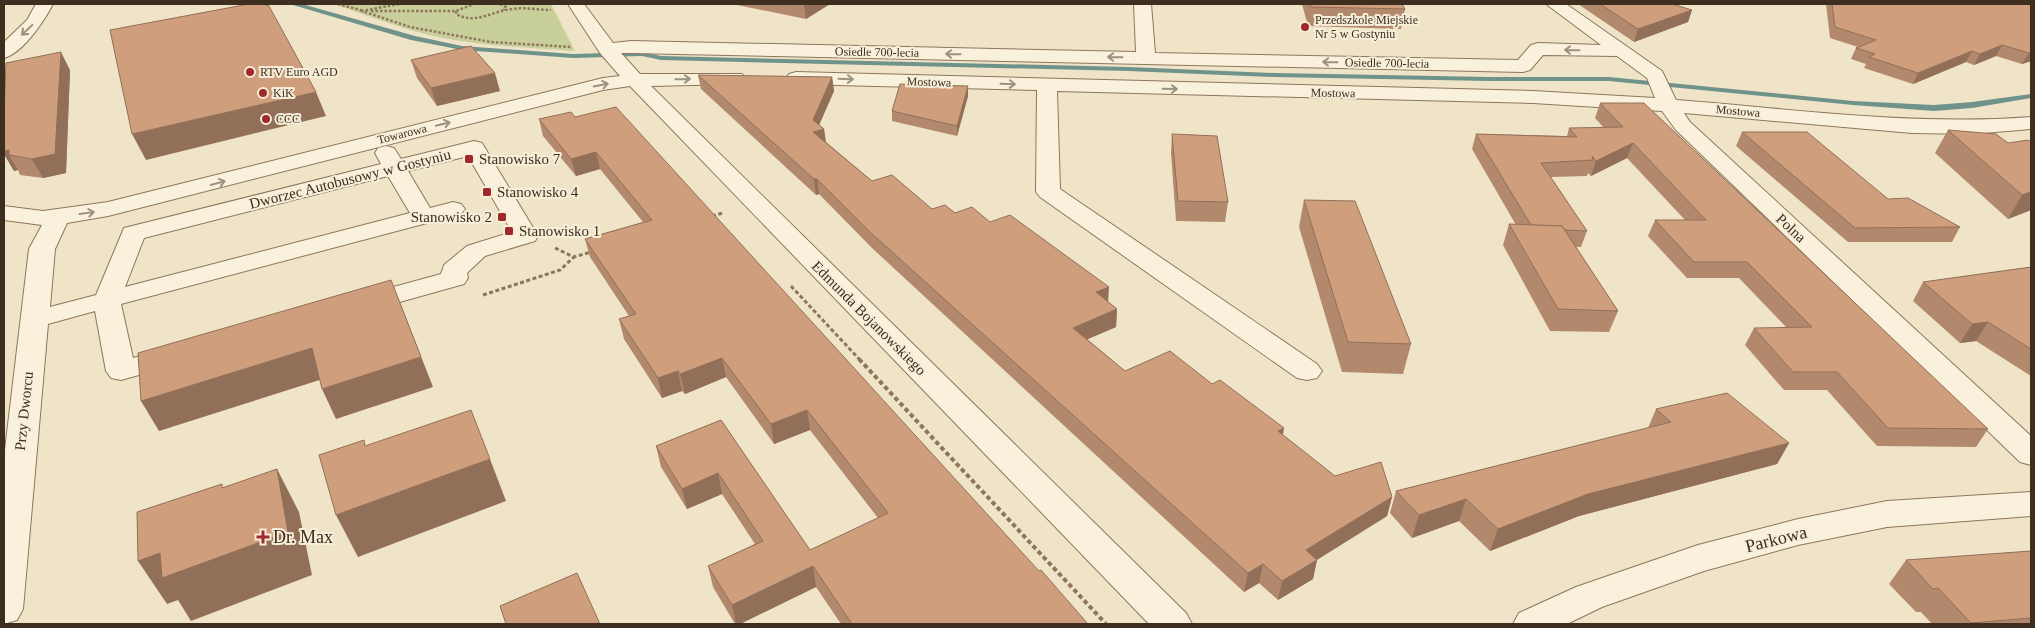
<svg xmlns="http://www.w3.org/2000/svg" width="2035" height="628" font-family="'Times New Roman',serif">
<rect width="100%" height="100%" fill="#f0e4c8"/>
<path fill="#c9cf9b" d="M333 4H551L575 51C531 48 486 46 442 38 405 30 369 16 333 4Z"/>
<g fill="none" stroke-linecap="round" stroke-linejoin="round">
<polygon fill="#6f938a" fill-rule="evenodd" points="292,4 302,4 415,36 462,46 573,54 642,52 661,56 1128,67 1274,73 1489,77 1609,77 1853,101 1934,105 1972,102 2031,94 2031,98 1972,108 1934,111 1853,105 1609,81 1489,81 1274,77 1128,71 661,60 642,56 573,58 462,50 411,40 293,5"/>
<g stroke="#8d765c" stroke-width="2">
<g id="minor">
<path d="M36 4H53C44 21 23 53 4 58V42L27 20Z"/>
<path d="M568 4H584L613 43 631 41 1136 52 1134 4H1151L1155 53 1518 60 1531 45 1538 43 1601 45 1546 4H1566L1662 71 1676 100C1794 109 1912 126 2031 117V129L1972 134 1912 133 1684 113 1690 122 2031 436V465L2020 462 1676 130 1662 111 1533 103 1057 91 1060 189 1317 364 1322 371 1317 378 1307 380 1297 378 1040 197 1036 192 1037 90 796 84 789 82 786 78 789 74 796 72 1533 91 1655 98 1647 78 1617 56 1543 55 1530 70 1523 72 631 53H621L640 74H742L745 78 742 82 735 84 651 86 1186 613 1192 624H1149L630 86 603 90 108 216 67 223 55 249 50 307 96 295 124 228 381 164 375 153 378 148 386 146 394 148 401 159 474 141 482 143 485 148 538 236 535 241 485 256 467 273 468 278 464 284 121 380 111 378 106 371 95 311 48 324 23 609 17 620 4 624V458L29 249 42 225 4 220V206L43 211 108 202 603 78 620 76 600 53ZM468 156 512 232 467 246 444 265 441 274 133 358 121 304 461 214 465 209 461 204 453 202 430 208 408 171ZM388 176 410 213 125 287 144 238Z"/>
<polygon points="2031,492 2031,516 1887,527 1798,545 1704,571 1602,607 1567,624 1513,624 1519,613 1576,587 1698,545 1798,519 1887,501"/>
</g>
</g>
<g stroke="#8d765c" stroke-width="2.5" stroke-dasharray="2.5 2" stroke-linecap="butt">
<polyline points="338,4 364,11"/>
<polyline points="399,4 362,11 410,27 491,42 571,47"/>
<polyline points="500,4 506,7 504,10"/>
<polyline points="371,11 456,11 474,4"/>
<path d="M456 11V14C476 25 492 11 512 9 525 7 538 10 551 10"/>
</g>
<g stroke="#8d765c" stroke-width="3" stroke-dasharray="4 2.5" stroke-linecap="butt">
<polyline points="712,216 723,213"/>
<polyline points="555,248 574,257 591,252"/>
<polyline points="791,286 861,361"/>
<polyline points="483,295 560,270 574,257"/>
</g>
<polyline stroke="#8d765c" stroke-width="4" stroke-dasharray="4.5 3" stroke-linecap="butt" points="859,359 1106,624"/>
<use href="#minor" fill="#faf1dc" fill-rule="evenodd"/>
</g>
<g fill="#b2896c">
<polygon points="732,4 830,4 806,19"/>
<polygon points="1302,4 1402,4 1405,9 1401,29 1308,26"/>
<polygon points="1578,4 1672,4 1692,10 1688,22 1634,42"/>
<polygon points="1826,4 2024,4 2031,5 2031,61 2022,64 1996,56 1974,65 1966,62 1913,84 1864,68 1866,64 1851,59 1856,48 1858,47 1830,38"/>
<polygon points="411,60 500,91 437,106 417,78"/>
<polygon points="70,70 66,173 43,178 20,175 18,170 14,171 4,154"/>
<polygon points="698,75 832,77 834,91 819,125 824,129 826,142 872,181 932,209 955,213 990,222 1108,302 1117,309 1116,327 1087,339 1125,371 1212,384 1283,435 1335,476 1392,497 1387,516 1317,560 1313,579 1278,600 1259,583 1244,592 872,248 819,194 816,195 701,89"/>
<polygon points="968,96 957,136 892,121 892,111"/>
<polygon points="1600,103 1988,429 1976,447 1877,446 1827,390 1784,390 1745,345 1754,328 1787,328 1739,278 1687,278 1648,236 1655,220 1685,220 1627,158 1591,176 1588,173 1587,176 1551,177 1587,231 1581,247 1576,247 1618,311 1609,332 1550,331 1503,245 1509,224 1516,225 1472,149 1476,134 1567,136 1569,128 1604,128 1595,118"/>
<polygon points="575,117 1088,624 841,624 816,587 740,624 735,624 713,587 708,566 755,544 722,494 687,509 661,467 656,446 721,420 810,550 878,518 810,430 774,444 726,377 685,394 682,391 662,398 624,339 619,319 629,316 590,257 585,239 643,222 600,169 576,176 543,136 539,119"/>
<polygon points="1948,130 2008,143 2031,142 2031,210 2008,219 1935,153"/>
<polygon points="1742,132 1888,199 1960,227 1952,242 1848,242 1736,146"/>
<polygon points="1172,134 1228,202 1225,222 1176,221 1171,153"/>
<polygon points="1304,200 1411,344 1403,374 1342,372 1299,227"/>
<polygon points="2031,267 2031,376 1976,341 1960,343 1913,301 1923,282"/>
<polygon points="1656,409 1789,443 1777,464 1579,516 1490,551 1459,521 1412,538 1390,513 1396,491 1648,428"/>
<polygon points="2031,551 2031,624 1932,624 1921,612 1916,612 1889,584 1906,560"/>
</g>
<g fill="#916f58">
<polygon points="804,4 830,4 806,19"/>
<polygon points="1692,10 1688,22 1634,42 1638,29"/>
<polygon points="2002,45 1996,56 1974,65 1980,54"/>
<polygon points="1972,51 1966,62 1913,84 1918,73"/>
<polygon points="61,52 70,70 66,173 43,178 32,159"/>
<polygon points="2031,52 2031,61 2022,64 2029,53"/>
<polygon points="495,73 500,91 437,106 431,88"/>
<polygon points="832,77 834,91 816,132 824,129 826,145 815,148 813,120"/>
<polygon points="968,86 968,96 957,136 957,126"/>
<polygon points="316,92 326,116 146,160 132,134"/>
<polygon points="1633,143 1627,158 1591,176 1596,161"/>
<polygon points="9,150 9,155 18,170 14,171 4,154 4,151"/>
<polygon points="596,152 600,169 576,176 571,159"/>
<polygon points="814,179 817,179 819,194 816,195"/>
<polygon points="2031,192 2031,210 2008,219 2022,195"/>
<polygon points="391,280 433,387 336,419 322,389"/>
<polygon points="1109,287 1108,304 1096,292"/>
<polygon points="1117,309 1116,327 1072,346 1073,328"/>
<polygon points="1988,322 1976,341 1960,343 1972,324"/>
<polygon points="312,348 326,378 159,431 141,401"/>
<polygon points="722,358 726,377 685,394 680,374"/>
<polygon points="678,371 682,391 662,398 658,378"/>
<polygon points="807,410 810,430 774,444 771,424"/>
<polygon points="1284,428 1281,446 1278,431"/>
<polygon points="1789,443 1777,464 1579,516 1490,551 1498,529 1588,494"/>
<polygon points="490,459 506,501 358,557 336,515"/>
<polygon points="277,469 299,512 312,575 191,621 178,600 167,604 138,561"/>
<polygon points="718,473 722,494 687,509 682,489"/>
<polygon points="1392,497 1387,516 1302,569 1306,550"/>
<polygon points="1466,499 1459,521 1412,538 1419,515"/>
<polygon points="1317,560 1313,579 1278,600 1282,581"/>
<polygon points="1263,564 1259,583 1244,592 1248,573"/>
<polygon points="813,566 816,587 740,624 736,624 732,605"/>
</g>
<g fill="#cf9f7d" stroke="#916f58">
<polygon points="249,4 264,4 269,6 316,92 132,134 110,30"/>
<polygon points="1310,4 1402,4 1405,9 1311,7"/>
<polygon points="1600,4 1672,4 1692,10 1638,29"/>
<polygon points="1832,4 2024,4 2031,5 2031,52 2029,53 2002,45 1980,54 1972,51 1918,73 1869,57 1875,54 1856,48 1876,40 1835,27"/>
<polygon points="471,46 495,73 431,88 411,60"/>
<polygon points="61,52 55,154 32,159 9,155 9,150 4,151 4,114 6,63"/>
<polygon points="698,75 832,77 813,120 824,129 813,132 872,181 892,175 932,209 945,205 955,213 972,207 990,222 1010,215 1109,287 1096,292 1117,309 1073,328 1125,371 1170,351 1212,384 1220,380 1284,428 1278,431 1335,476 1381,462 1392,497 1306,550 1317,560 1282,581 1263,564 1248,573 870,232 817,179 814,179"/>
<polygon points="900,84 968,86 957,126 892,111"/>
<polygon points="1600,103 1644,103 1988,429 1888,428 1837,372 1793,372 1754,328 1812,327 1747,262 1694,262 1655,220 1706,220 1633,143 1596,161 1592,156 1593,160 1541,163 1587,231 1565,230 1562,226 1531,225 1476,134 1577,137 1569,128 1623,127"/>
<polygon points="616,107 1039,571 1041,570 1088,624 852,624 813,566 732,605 708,566 763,541 718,473 682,489 656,446 721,420 810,550 888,513 807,410 771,424 722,358 680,374 678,371 658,378 619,319 636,314 585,239 652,220 596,152 571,159 539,119 571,112 575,117"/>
<polygon points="1948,130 1996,134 2008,143 2028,140 2031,142 2031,192 2022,195"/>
<polygon points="1742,132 1807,132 1888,199 1908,198 1960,227 1855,228"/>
<polygon points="1172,134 1217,136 1228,202 1178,201"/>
<polygon points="1304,200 1355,201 1411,344 1348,342"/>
<polygon points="1509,224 1562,226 1618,311 1558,309"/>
<polygon points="2031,267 2031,349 1988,322 1972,324 1923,282"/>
<polygon points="391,280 421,357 322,389 312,348 141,401 138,353"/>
<polygon points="1727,393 1789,443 1588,494 1498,529 1466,499 1419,515 1396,491 1671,422 1656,409"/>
<polygon points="471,410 490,459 336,515 319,455 364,440 365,446"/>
<polygon points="277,469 288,532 162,578 160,553 138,561 137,512 222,484 222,488"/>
<polygon points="2031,551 2031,618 1971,623 1938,588 1933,589 1906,560"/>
<polygon points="577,573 600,624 506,624 500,606"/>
</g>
<defs><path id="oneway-shaft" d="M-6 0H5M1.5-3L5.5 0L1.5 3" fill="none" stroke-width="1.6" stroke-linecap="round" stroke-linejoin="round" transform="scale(1.25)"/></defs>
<g stroke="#9c907e">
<use href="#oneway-shaft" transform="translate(27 30) rotate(137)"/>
<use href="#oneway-shaft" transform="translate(1572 50) rotate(-179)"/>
<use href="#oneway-shaft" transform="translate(953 54) rotate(-179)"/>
<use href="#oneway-shaft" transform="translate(1115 57) rotate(-179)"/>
<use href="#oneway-shaft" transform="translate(1330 62) rotate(-179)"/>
<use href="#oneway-shaft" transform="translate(683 79) rotate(-1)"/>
<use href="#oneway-shaft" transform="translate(846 79) rotate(2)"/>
<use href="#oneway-shaft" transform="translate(1008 84) rotate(2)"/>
<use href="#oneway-shaft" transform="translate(601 85) rotate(-11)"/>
<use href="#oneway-shaft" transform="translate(1170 89) rotate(1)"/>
<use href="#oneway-shaft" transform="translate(443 124) rotate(-14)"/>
<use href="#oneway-shaft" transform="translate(218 183) rotate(-15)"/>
<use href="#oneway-shaft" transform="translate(87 213) rotate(-8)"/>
</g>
<g fill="#9e2a2b" stroke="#f7eed8" stroke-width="2">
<circle cx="1305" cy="27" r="5"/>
<circle cx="250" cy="72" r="5"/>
<circle cx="263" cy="93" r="5"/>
<circle cx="266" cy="119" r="5"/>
<rect x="464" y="154" width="10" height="10" rx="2.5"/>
<rect x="482" y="187" width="10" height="10" rx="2.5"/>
<rect x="497" y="212" width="10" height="10" rx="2.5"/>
<rect x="504" y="226" width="10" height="10" rx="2.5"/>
<path d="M260.5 529.5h5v5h5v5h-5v5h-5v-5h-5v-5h5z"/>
</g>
<g text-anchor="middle" stroke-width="4" stroke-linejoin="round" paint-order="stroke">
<g font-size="12" fill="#3d2e20" stroke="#f7eed8" text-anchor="start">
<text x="1315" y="24">Przedszkole Miejskie<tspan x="1315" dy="14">Nr 5 w Gostyniu</tspan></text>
<text x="260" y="76">RTV Euro AGD</text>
<text x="273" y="97">KiK</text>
<text x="276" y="123">CCC</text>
</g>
<g font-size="12" fill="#3d2e20" stroke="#f7eed8">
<text transform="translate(877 52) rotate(1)" y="4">Osiedle 700-lecia</text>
<text transform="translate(1387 63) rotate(1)" y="4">Osiedle 700-lecia</text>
<text transform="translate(929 82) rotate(2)" y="4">Mostowa</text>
<text transform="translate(1333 93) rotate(1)" y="4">Mostowa</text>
<text transform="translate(1738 111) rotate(5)" y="4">Mostowa</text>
<text transform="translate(402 134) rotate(-14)" y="4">Towarowa</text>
</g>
<g font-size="15" fill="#3d2e20" stroke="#f7eed8" text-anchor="start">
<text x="479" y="164">Stanowisko 7</text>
<text x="497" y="197">Stanowisko 4</text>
<text x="492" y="222" text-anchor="end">Stanowisko 2</text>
<text x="519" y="236">Stanowisko 1</text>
</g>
<g font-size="15" fill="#3d2e20" stroke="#f7eed8">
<text transform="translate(350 179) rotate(-14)" y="5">Dworzec Autobusowy w Gostyniu</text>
<text transform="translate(1791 228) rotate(43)" y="5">Polna</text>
<text transform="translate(869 318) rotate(45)" y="5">Edmunda Bojanowskiego</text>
<text transform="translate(24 411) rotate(-84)" y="5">Przy Dworcu</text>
</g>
<g font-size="18" fill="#3d2e20" stroke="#f7eed8" text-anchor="start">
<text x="273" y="543">Dr. Max</text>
</g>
<g font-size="18" fill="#3d2e20" stroke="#f7eed8">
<text transform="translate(1776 539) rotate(-14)" y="6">Parkowa</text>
</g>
</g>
<rect width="2035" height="628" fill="none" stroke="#3d2e20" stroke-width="10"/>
</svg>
